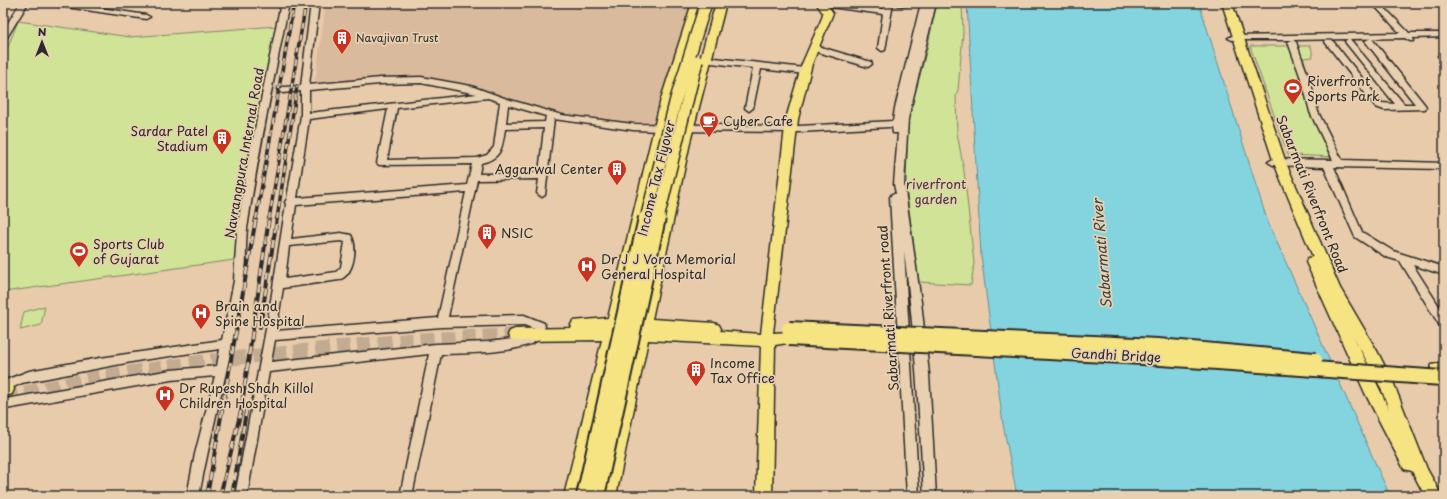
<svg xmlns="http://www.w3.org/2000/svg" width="1447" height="499" font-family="'Playpen Sans',sans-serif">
<rect width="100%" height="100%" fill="#e8cbab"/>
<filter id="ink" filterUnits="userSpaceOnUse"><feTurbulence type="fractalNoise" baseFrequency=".025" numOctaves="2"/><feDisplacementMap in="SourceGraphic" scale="8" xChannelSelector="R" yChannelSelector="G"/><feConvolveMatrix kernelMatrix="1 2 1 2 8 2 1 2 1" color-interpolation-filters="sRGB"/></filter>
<g filter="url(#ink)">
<polygon fill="#daba9c" points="326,3 695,3 656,126 591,119 553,113 506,100 475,88 436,78 382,78 315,82"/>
<g fill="#d0e397" stroke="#7e8761">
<polygon points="937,3 962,3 963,33 958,90 956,95 957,133 964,171 974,263 971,285 919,282 906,188 908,120 927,49"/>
<polygon points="18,21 130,37 277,26 234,260 3,292 3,60"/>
<polygon points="1250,46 1311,46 1313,57 1303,58 1312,84 1312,94 1319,117 1338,157 1288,155"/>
<polygon points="45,306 41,325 20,330 24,312"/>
</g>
<polygon fill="#84d4df" stroke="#609097" points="967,3 1199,3 1267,220 1390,496 1017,496 1003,424 981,255"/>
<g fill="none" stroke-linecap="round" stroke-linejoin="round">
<polyline stroke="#c2ab91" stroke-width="8" stroke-dasharray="8 4.5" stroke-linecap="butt" points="275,90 283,90"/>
<polyline stroke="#c2ab91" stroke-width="14" stroke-dasharray="14 7" stroke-linecap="butt" points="4,397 105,376 207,361 409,340 515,335"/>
<g stroke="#2b2b2b" stroke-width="3">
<g id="minor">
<polygon points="11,3 19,3 6,23 3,23 3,15"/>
<polygon points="20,3 28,3 6,39 3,39 3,31"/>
<polygon points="49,3 68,3 146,15 150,17 146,19 53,5"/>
<path d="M281 3H289C274 78 258 153 247 229 245 247 247 265 244 283 232 355 212 425 199 496H187L195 454 215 376 171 380 6 409 3 408V398L6 399 171 370 217 366 220 349 142 360 79 372 22 383 3 392V381L29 371 100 358 222 340 234 281 237 231 247 168Z"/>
<path d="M311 3H319L309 85 380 78 421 77 471 86 507 99 562 115 633 124 799 126 893 121 895 108 921 3H936L908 119 904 184 921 302 929 374 936 496H924C919 414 915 333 904 251L919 496H907L890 197 892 194H896L894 184 898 133H893L892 127H889L799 132 660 131 633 130 554 119 545 195 542 197 537 193 539 179 477 180 448 317 524 315 544 323 545 326 544 329 540 331 524 325 442 327 275 340 271 362 436 344 488 342 520 338 537 330 541 332 542 335C533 354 461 353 441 354L412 496H400L429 354 269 372 247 496H235L269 313 286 204 285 202 287 199 301 116V91L283 93 279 90 283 87 301 86ZM421 83 477 94 309 113V90L380 84ZM488 98 500 102 494 147 487 155 477 158 387 160 397 108ZM508 105 546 116 545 122 506 123ZM388 109 377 163 379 165 472 164 467 185 297 198 309 119ZM544 128 539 173 479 174 481 163C502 158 502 148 505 129ZM466 192 438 318 276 331 283 288 339 280C354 275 358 248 351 235L341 233 291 239 296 205ZM341 241 345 242 341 267 336 272 285 279 289 246Z"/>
<polygon points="819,3 832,3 884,9 885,3 893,3 885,50 882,51 878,48 883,14 822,6 819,6"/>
<path d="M893 3H913C909 7 897 7 893 3Z"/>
<polygon points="1372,3 1380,3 1409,33 1444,33 1444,37 1413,38 1413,41 1410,41 1405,38 1350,39 1404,104 1415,104 1365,41 1369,39 1372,39 1425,105 1426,107 1425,109 1384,110 1376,107 1325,42 1326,40 1332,40 1382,103 1395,104 1346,43 1345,41 1348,39 1292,40 1296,42 1311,84 1318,112 1342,160 1444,163 1444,169 1334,167 1362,232 1393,251 1444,267 1444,275 1413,265 1444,314 1444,328 1440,326 1400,261 1386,257 1355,237 1324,167 1273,165 1268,162 1273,159 1333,160 1310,112 1303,84 1288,42 1292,40 1232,40 1228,38 1232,36 1400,33"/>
<polygon points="814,45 871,62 872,64 868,67 811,50 810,48"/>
<polygon points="1444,51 1444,61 1438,56"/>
<polygon points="706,57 805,68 809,71 805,74 761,69 753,108 749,111 745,108 753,68 703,62 702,60"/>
</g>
</g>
<g stroke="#2b2b2b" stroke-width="3">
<g id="major">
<path d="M692 3H702L673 99 622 317 638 318C660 212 686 107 716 3H726L691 138 652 319 714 323 719 325 721 329 720 331 761 334 786 119 802 64 822 18 823 13 816 3H826L833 13 812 64 798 119 773 333 789 332 794 334 796 338 794 342 775 345 772 496H756L761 346 648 340 616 496H600L634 339H617L580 496H564L602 340 515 341 510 339 508 335 510 331 515 329 572 328 571 325 573 321 608 318 661 99Z"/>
<path d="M1222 3H1232L1286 163 1340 288 1377 351 1393 382 1427 469 1442 496H1425L1412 471 1404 469 1365 393 1306 262 1308 258 1313 257 1274 163ZM1354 337 1381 388 1389 409Z"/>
<polygon points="1437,364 1444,364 1444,376 1432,375 1430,370 1432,365"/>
<polygon points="7,382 12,384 14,389 12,394 3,397 3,383"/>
</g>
</g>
<use href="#minor" fill="#e8d0b0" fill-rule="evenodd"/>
<use href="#major" fill="#f6e381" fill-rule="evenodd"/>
<g stroke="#2b2b2b" stroke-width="3.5">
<g id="rail-far1">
<polyline points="256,219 294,3"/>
<polyline points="269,219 306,3"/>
<polyline points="277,219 297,86"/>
</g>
</g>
<g stroke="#2b2b2b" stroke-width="4">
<g id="rail">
<polyline points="260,327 277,218"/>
<polyline points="207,496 256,218"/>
<polyline points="220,496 241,411 269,218"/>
<polyline points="232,496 247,406"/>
</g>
</g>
<use href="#rail-far1" stroke="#e8d0b0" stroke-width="2" stroke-dasharray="6" stroke-linecap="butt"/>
<use href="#rail" stroke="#e8d0b0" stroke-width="2.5" stroke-dasharray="8" stroke-linecap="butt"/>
<g stroke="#2b2b2b" stroke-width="14" stroke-linecap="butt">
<g id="major-bridge-far1">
<polyline points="646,219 676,99 706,3"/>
<polyline points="658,219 697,61"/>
</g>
</g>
<g stroke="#2b2b2b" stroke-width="18" stroke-linecap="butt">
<g id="major-bridge">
<polyline points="789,329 1158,346 1315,360"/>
<polyline points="789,338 1161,358 1442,378"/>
<polyline points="584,496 646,218"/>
<polyline points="597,496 658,218"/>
</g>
</g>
<use href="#major-bridge-far1" stroke="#f6e381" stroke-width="11"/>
<use href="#major-bridge" stroke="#f6e381" stroke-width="14"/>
</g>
</g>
<defs>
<g id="building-pin" transform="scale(1)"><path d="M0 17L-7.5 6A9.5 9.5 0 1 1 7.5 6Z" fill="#c8321e" stroke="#e8d0b0"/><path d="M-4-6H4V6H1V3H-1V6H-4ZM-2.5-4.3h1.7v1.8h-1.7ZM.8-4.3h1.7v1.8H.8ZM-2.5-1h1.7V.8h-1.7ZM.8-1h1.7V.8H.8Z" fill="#fff"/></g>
<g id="stadium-pin" transform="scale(1)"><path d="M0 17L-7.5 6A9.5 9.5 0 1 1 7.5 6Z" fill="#c8321e" stroke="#e8d0b0"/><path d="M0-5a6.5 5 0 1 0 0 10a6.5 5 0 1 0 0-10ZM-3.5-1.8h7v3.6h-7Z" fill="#fff"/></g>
<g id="cafe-pin" transform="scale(1)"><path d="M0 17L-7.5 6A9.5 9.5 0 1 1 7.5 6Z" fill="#c8321e" stroke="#e8d0b0"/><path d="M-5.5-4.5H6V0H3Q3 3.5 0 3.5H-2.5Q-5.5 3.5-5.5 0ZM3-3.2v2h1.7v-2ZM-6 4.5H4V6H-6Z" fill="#fff"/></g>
<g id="hospital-pin" transform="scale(1)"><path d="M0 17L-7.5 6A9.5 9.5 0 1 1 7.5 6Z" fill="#c8321e" stroke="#e8d0b0"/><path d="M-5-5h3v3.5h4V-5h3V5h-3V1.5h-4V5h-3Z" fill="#fff"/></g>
</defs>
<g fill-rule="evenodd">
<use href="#building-pin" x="342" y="38"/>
<use href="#stadium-pin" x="1293" y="88"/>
<use href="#cafe-pin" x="709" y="121"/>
<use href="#building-pin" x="222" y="138"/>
<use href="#building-pin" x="617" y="169"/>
<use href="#building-pin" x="487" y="233"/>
<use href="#stadium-pin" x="79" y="251"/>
<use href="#hospital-pin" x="587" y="266"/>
<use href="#hospital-pin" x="201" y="313"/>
<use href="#building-pin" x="696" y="370"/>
<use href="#hospital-pin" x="165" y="395"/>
</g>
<g text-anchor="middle" stroke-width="3.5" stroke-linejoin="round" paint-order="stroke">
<g font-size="11" fill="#2b2b2b" stroke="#e8d0b0" text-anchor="start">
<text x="356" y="42">Navajivan Trust</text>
</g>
<g font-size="13" fill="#2b2b2b" stroke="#e8d0b0" text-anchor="start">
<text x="1307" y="86">Riverfront<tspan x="1307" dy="15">Sports Park</tspan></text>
<text x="723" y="126">Cyber Cafe</text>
<text x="208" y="136" text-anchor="end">Sardar Patel<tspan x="208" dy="15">Stadium</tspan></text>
<text x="603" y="174" text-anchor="end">Aggarwal Center</text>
<text x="501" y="238">NSIC</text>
<text x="93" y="249">Sports Club<tspan x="93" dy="15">of Gujarat</tspan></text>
<text x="601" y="264">Dr J J Vora Memorial<tspan x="601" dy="15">General Hospital</tspan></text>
<text x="215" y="311">Brain and<tspan x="215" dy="15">Spine Hospital</tspan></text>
<text x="710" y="368">Income<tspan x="710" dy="15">Tax Office</tspan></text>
<text x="179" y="393">Dr Rupesh Shah Killol<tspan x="179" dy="15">Children Hospital</tspan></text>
</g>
<g font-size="13" fill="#2b2b2b" stroke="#e8d0b0">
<text transform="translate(244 153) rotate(-80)" y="5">Navrangpura Internal Road</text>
<text transform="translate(656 178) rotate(-76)" y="5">Income Tax Flyover</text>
<text transform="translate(1312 194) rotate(68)" y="5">Sabarmati Riverfront Road</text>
<text transform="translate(888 308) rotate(-94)" y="5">Sabarmati Riverfront road</text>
<text transform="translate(1116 355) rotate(3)" y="5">Gandhi Bridge</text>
</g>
<g font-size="13" fill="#3c3d36" stroke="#e8d0b0">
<text x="936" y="189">riverfront<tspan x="936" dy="15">garden</tspan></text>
</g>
<g font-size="14" font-style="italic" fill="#384446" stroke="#e8d0b0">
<text transform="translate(1102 254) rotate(-95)" y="5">Sabarmati River</text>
</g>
</g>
<rect width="1447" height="499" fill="none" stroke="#e8d0b0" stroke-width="16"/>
<rect x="8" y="8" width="1431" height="483" fill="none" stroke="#2b2b2b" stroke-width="1.5" filter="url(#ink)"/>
<g transform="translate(42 42)" stroke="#e8d0b0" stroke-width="3" paint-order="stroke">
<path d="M0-3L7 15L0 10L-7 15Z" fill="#2b2b2b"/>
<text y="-6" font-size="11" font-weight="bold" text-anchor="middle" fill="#2b2b2b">N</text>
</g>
</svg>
